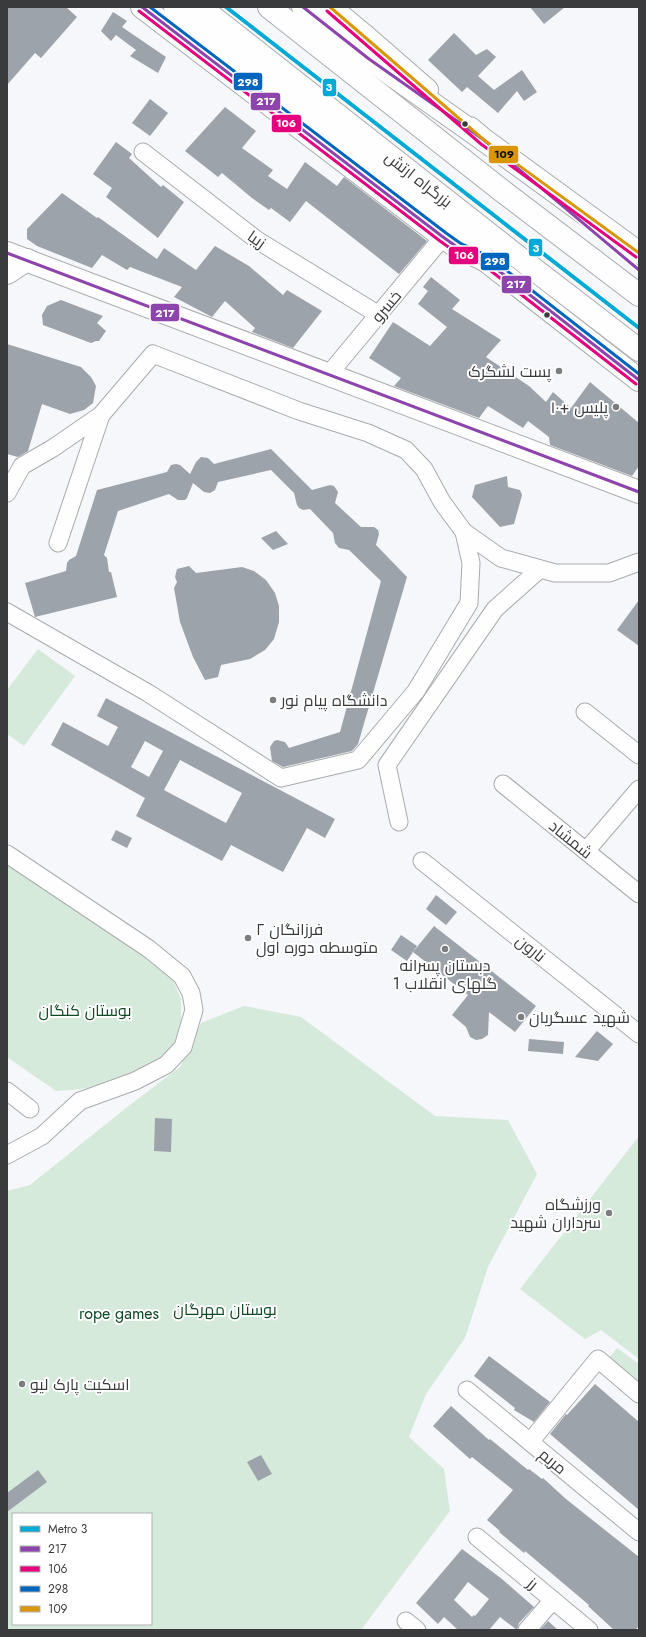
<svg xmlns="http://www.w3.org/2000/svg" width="646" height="1637" font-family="Jost,Cairo,sans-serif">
<rect width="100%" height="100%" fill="#f5f7fa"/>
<g fill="#d5eadb" fill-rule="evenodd">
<polygon points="38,649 75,676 24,746 7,734 7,690"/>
<polygon points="7,863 171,975 181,999 181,1029 172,1051 156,1065 108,1084 81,1089 56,1091 7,1057"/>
<path d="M244 1006 301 1017 435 1116 508 1120 537 1174 488 1267 465 1338 426 1394 409 1437 444 1469 450 1511 361 1630H7V1191L30 1185 126 1108 180 1067 201 1023ZM13 1514H151V1624H13Z"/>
<polygon points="639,1136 639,1359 601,1330 585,1339 520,1289"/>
<polygon points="617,1348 639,1364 639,1382 609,1358"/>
</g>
<g fill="#9da3aa" fill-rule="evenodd">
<polygon points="7,7 66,7 77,17 41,58 35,53 7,85"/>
<polygon points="530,7 565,7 544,24"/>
<polygon points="113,12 127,21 122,27 166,57 158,73 130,56 136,50 116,35 111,41 101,31"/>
<polygon points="454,33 476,55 487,49 496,57 478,76 494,90 522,70 537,92 524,101 517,91 498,113 467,87 462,92 428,60"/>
<polygon points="150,99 168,113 150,136 132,123"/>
<polygon points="225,107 256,131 242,148 273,170 268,176 287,189 305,162 337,186 344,177 427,241 399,274 306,201 290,222 271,208 269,210 252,198 222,173 218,177 185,151"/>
<polygon points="116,142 132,154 129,158 161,187 163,185 184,202 158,238 106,197 112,188 93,174"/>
<polygon points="62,193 97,218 98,217 157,259 164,248 196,270 215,246 249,266 283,295 287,290 322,311 293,348 252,332 255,328 225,301 212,317 174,297 182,287 130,267 127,270 102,255 92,268 37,246 27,239 27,229"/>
<polygon points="431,277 460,300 452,309 501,340 486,357 529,386 546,402 553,392 571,408 590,382 639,423 639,466 632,476 550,445 549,437 528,421 523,428 488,406 479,418 394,386 401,378 369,358 393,322 430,346 447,327 418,304 428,291 423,287"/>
<polygon points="61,300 103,316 97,323 106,331 99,341 96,341 91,343 43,325 42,315 47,306"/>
<polygon points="7,344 81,367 91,377 96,386 93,403 84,410 70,414 42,404 28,451 18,457 7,454"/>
<polygon points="271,449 312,490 330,485 334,486 338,492 335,503 361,527 374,527 378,530 379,534 376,545 407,577 358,744 352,751 283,767 272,761 270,747 274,741 277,740 285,742 289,748 340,732 381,581 349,550 339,548 335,543 333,533 310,509 303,510 299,508 297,505 294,493 271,470 218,482 215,490 210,493 204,492 193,483 187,498 185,500 178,500 169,494 118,511 104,555 107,558 109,572 111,572 117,597 35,617 25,583 66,571 67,563 69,560 76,556 97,490 167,472 171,465 176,464 180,465 190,474 196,462 201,457 208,458 214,464"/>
<polygon points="507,476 508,487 520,490 522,495 514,524 500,527 472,497 475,485"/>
<polygon points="276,531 288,544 273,550 261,538"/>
<polygon points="189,566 196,573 242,567 254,571 266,580 275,593 279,606 279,622 274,639 265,650 250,659 221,665 218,677 205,680 193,657 180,622 174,588 177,582 175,577 177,569"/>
<polygon points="639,600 639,646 617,630"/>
<path d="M106 698 335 819 325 838 307 828 283 872 231 845 222 861 136 816 145 798 51 745 63 722 108 746 118 727 97 716ZM145 741 163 751 149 777 131 767ZM180 760 242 793 226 823 164 790Z"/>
<polygon points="116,830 132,838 127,848 111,840"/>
<polygon points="436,895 457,912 446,925 426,909"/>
<polygon points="434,926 536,1006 515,1032 489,1012 488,1035 482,1039 476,1040 470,1037 466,1027 452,1015 468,995 413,952"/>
<polygon points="401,935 417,946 407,961 391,950"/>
<polygon points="597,1031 613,1044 598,1061 575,1057"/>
<polygon points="529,1039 564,1042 563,1054 528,1051"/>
<polygon points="155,1118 172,1119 171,1152 154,1151"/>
<polygon points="489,1356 550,1402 534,1422 514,1410 515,1408 474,1376"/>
<polygon points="595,1384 639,1422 639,1510 550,1434 566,1414 567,1415"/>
<polygon points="451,1406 489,1440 490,1439 528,1470 529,1469 542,1479 543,1478 566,1499 639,1557 639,1626 635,1630 614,1630 588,1606 589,1605 525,1551 524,1553 499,1532 500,1531 487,1520 513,1490 472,1457 470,1459 433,1426"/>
<polygon points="261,1455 272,1474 258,1481 247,1462"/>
<polygon points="38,1470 47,1482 7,1512 7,1493"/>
<path d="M462 1549 502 1579 534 1607 519 1623 517 1630 500 1617 489 1630H458L444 1617 438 1624 416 1603ZM468 1582 489 1599 475 1616 474 1615 472 1617 454 1600Z"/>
<polygon points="548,1621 558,1630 540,1630"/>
</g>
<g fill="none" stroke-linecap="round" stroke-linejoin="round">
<g stroke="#aaabad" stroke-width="19">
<g id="street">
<polyline points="143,152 257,240 379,315"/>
<polyline points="329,374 443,237"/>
<polyline points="7,493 22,466 53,448 101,415 153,354 299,411 368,433 406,450 424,469 442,502 464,532 501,558 555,573 609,573 639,562"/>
<polyline points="58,543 101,415"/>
<polyline points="7,612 148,693 281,778 358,760 416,691 469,603 471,563 464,532"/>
<polyline points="585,712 639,755"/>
<polyline points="503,784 639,894"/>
<polyline points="399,822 387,765 495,609 540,569"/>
<polyline points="586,851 639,789"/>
<polyline points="7,854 149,949 182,976 191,993 194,1010 183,1047 166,1065 135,1081 80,1101 42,1136 7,1155"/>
<polyline points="422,861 639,1034"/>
<polyline points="7,1091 30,1109"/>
<polyline points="467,1390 639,1532"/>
<polyline points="530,1442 598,1359 639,1394"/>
<polyline points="477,1537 589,1630"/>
<polyline points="406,1621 417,1630"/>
<polyline points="527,1630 553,1600"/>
</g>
</g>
<g stroke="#aaabad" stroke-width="24">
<g id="secondary">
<polyline points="7,253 639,492"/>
<polyline points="7,273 27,260"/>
</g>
</g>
<g stroke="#aaabad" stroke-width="24">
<g id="primary">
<polyline points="142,7 443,237 457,247 485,260 639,380"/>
<polyline points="330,7 365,36 427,90"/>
<polyline points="470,128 484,140 639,253"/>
</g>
</g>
<g stroke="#aaabad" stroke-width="24">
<g id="highway">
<polyline points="175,7 312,117 409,190 466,236 485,260"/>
<polyline points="200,7 531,267 639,350"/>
<polyline points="269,7 501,190 639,295"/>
<polyline points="303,7 369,59 484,140"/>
</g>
</g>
<use href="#street" stroke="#fefefe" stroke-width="17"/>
<use href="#secondary" stroke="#fefefe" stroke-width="22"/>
<use href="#primary" stroke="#fefefe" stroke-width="22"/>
<use href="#highway" stroke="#fefefe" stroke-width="22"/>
<g stroke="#fff" stroke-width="6">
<g id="bus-1">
<polyline points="142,7 443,237 457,247 485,260 639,380"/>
<polyline points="303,7 369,59 484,140 639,270"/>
<polyline points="7,253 639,492"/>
</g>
</g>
<g stroke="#fff" stroke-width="6">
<g id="bus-2">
<polyline points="139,11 440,241 454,251 482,264 636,384"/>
<polyline points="327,11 481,144 636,257"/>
</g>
</g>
<g stroke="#fff" stroke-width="6">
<polyline id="bus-3" points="150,7 446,233 460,243 488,256 639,374"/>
</g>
<g stroke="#fff" stroke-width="6">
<polyline id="bus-4" points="330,7 484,140 639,253"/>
</g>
<use href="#bus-1" stroke="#8e44ad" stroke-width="3"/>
<use href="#bus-2" stroke="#e5007d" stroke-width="3"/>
<use href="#bus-3" stroke="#0065bd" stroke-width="3"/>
<use href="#bus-4" stroke="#da9609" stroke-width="3"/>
<g stroke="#fff" stroke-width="7">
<polyline id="metro-1" points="226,7 639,328"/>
</g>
<use href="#metro-1" stroke="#00aad4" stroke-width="4"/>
</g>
<g fill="#393b3d" stroke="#fff" stroke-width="1.5">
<circle cx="465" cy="124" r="3.5"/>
<circle cx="547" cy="315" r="3.5"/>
</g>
<g fill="#7b7d7f" stroke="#fff" stroke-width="1.5">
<circle cx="559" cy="371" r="4"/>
<circle cx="616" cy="407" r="4"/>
<circle cx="273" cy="700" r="4"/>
<circle cx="248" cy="938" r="4"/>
<circle cx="445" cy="949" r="4"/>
<circle cx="521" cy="1017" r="4"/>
<circle cx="609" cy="1213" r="4"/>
<circle cx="22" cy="1384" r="4"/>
</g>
<g text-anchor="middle" stroke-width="4" stroke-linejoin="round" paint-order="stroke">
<g font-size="16" fill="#393b3d" stroke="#fff">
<text transform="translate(419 179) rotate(38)" y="6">بزرگراه ارتش</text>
<text transform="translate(257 239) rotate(35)" y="6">زیبا</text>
<text transform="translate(386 306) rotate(-50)" y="6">خسرو</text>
<text transform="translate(571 839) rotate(39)" y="6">شمشاد</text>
<text transform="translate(531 948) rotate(39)" y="6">نارون</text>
<text transform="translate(553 1461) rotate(40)" y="6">مریم</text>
<text transform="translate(533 1583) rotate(40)" y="6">رز</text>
</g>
<g font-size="16" fill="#393b3d" stroke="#fff" text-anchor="start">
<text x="551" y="377" text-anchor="end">پست لشگرک</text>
<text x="608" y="413" text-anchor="end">پلیس +۱۰</text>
<text x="281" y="706">دانشگاه پیام نور</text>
<text x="256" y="935">فرزانگان ۲<tspan x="256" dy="18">متوسطه دوره اول</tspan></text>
<text x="445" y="971" text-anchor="middle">دبستان پسرانه<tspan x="445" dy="18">گلهای انقلاب 1</tspan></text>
<text x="529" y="1023">شهید عسگریان</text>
<text x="601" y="1210" text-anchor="end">ورزشگاه<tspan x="601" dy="18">سرداران شهید</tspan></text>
<text x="30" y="1390">اسکیت پارک لیو</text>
</g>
<g font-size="16" fill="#0d4a22" stroke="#fff">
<text x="85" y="1016">بوستان کنگان</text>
<text x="225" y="1315">بوستان مهرگان</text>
<text x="119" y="1319">rope games</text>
</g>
</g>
<g stroke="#fff" stroke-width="1.5">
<rect x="233" y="72" width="30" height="19" rx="4" fill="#0065bd"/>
<rect x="322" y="78" width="15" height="19" rx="4" fill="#00aad4"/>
<rect x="250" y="92" width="31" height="19" rx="4" fill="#8e44ad"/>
<rect x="271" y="114" width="31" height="19" rx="4" fill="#e5007d"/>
<rect x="488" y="145" width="31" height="19" rx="4" fill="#da9609"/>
<rect x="528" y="238" width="15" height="19" rx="4" fill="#00aad4"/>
<rect x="448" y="246" width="31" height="19" rx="4" fill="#e5007d"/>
<rect x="480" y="252" width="30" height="19" rx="4" fill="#0065bd"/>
<rect x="501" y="275" width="31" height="19" rx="4" fill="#8e44ad"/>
<rect x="150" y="303" width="30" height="19" rx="4" fill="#8e44ad"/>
</g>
<g font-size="11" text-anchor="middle" font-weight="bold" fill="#fff">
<text x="248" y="86">298</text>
<text x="329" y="91">3</text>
<text x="266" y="105">217</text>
<text x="286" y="127">106</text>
<text x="536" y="252">3</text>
<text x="464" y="259">106</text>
<text x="495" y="265">298</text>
<text x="516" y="288">217</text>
<text x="165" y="317">217</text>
</g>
<g font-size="11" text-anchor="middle" font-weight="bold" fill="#111">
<text x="504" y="158">109</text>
</g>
<rect width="646" height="1637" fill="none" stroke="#393b3d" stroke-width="16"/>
<rect x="12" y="1513" width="140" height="112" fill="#ffffff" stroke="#b0b1b1"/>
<rect x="20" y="1526" width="20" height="6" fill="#00aad4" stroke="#b0b1b1"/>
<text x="48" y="1533" font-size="12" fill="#393b3d">Metro 3</text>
<rect x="20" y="1546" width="20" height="6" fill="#8e44ad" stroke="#b0b1b1"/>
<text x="48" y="1553" font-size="12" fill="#393b3d">217</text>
<rect x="20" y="1566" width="20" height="6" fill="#e5007d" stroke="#b0b1b1"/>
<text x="48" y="1573" font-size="12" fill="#393b3d">106</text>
<rect x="20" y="1586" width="20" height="6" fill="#0065bd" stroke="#b0b1b1"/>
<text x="48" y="1593" font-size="12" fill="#393b3d">298</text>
<rect x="20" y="1606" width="20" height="6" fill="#da9609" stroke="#b0b1b1"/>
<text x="48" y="1613" font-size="12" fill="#393b3d">109</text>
</svg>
